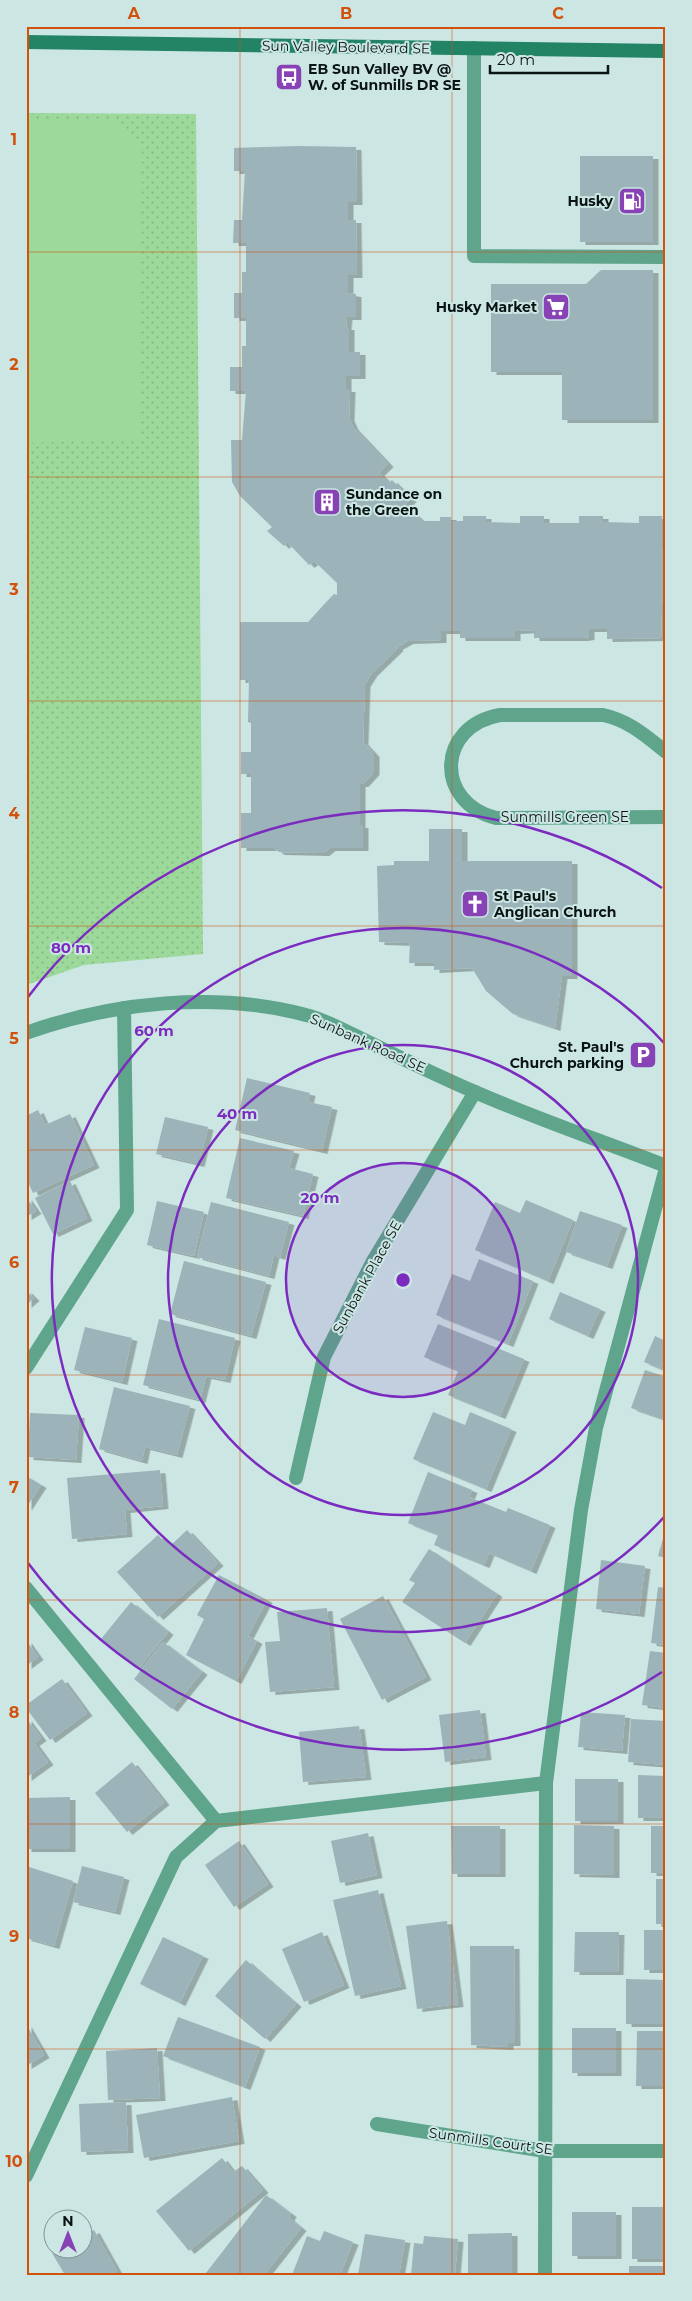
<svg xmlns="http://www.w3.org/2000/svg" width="692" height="2301" font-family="Montserrat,sans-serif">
<defs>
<pattern id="green-dots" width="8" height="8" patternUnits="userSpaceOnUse" patternTransform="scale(1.25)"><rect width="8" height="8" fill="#9cd99a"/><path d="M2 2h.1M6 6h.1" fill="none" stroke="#85b984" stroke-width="1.8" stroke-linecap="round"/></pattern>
<filter id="shadow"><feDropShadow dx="5.5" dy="3" stdDeviation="0" flood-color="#0004"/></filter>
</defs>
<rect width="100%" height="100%" fill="#cce6e4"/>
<polygon fill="url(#green-dots)" points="26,113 196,114 203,954 84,965 26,985"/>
<polygon fill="#9cd99a" points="111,120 142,144 140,440 26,443 26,122"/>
<g fill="#9bb3b9" filter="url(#shadow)">
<polygon points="300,146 356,147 357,202 348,202 348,220 356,220 357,275 348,275 348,293 356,294 356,317 347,317 346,327 349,327 349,352 360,352 360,376 346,376 346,389 350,389 349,418 353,427 388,464 379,473 389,483 392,480 411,499 405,505 422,521 440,521 440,517 451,517 451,521 463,521 463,516 486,516 486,522 520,523 520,516 544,516 544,523 579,523 579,516 603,516 603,522 639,523 639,516 662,516 662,550 666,554 666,599 662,604 661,638 607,639 607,629 589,629 589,637 582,638 534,638 534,630 515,631 515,638 460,638 460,631 441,631 441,640 408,641 397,647 398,648 372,673 365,684 363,742 374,754 374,772 363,784 360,784 360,825 363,825 363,848 330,848 324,853 279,852 274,848 241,848 241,813 251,813 251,774 241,774 241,752 251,752 251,723 248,722 249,680 240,680 240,622 308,622 330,598 334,594 337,595 337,583 314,561 309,565 287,542 284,546 267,531 272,527 240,496 232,482 231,440 242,440 246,391 230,391 230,367 242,367 242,346 246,346 246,318 234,318 234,293 242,293 242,272 246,272 246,243 233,243 234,220 242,220 245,171 234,171 234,148"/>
<rect x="580" y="156" width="73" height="86"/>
<polygon points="601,270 653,270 653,420 562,420 562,372 491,372 491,284 586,284"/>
<polygon points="429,829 462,829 462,861 572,861 572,976 562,976 555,1028 513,1014 486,991 472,968 434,970 434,963 409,963 410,943 379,942 377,866 394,865 394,861 429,861"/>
<polygon points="247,1078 310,1093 308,1102 332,1107 322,1151 235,1130"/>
<polygon points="38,1110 45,1125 70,1114 94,1165 33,1193 26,1178 26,1116"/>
<polygon points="165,1117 208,1127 199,1164 156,1154"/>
<polygon points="240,1138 294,1151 289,1168 313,1174 303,1216 226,1198"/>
<polygon points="70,1181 87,1218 53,1234 35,1198"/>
<polygon points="26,1197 36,1211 26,1217"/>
<polygon points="526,1200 573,1220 548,1281 475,1250 495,1202 520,1213"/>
<polygon points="157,1201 204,1212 194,1256 147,1245"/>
<polygon points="211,1202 289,1222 280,1257 274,1255 269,1276 197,1257"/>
<polygon points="580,1211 622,1225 607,1266 566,1252"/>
<polygon points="479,1259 533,1281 508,1344 436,1315 452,1274 470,1281"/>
<polygon points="184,1261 266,1282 251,1336 170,1314"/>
<polygon points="26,1290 34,1298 26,1305"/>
<polygon points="560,1292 600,1309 588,1336 549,1319"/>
<polygon points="159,1319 235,1338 225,1380 206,1376 200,1400 143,1385"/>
<polygon points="438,1324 524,1359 500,1416 448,1395 458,1371 424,1357"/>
<polygon points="85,1327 132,1338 122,1382 74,1370"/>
<polygon points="655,1336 666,1341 666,1371 644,1362"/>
<polygon points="645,1370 666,1377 666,1420 631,1408"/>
<polygon points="114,1387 190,1406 177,1455 145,1447 142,1461 99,1449"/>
<polygon points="433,1412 465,1425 470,1412 511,1429 486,1489 413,1459"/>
<polygon points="30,1413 79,1415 76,1460 28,1457"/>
<polygon points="160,1470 163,1506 125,1510 127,1534 72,1539 67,1478"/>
<polygon points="428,1472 472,1490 469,1497 506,1512 508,1508 550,1525 531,1571 489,1553 484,1565 434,1545 438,1535 408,1523"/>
<polygon points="26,1476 41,1485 26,1508"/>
<polygon points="666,1528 666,1558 658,1556"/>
<polygon points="187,1530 218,1563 158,1617 117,1572 158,1535 169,1547"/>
<polygon points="429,1549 497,1594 465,1643 402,1602 415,1583 409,1580"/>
<polygon points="601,1560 645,1566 639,1614 596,1609"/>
<polygon points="219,1575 267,1600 248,1636 257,1641 236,1681 186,1655 204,1619 197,1615"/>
<polygon points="658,1587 666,1588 666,1645 651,1643"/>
<polygon points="383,1596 426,1677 382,1700 340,1619"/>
<polygon points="131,1602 168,1632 139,1668 101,1639"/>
<polygon points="327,1608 334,1687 270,1692 265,1642 280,1641 277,1612"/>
<polygon points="26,1640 38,1657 26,1666"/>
<polygon points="163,1642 202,1672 172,1709 134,1679"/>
<polygon points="650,1651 666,1653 666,1708 642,1705"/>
<polygon points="62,1679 87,1713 50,1740 26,1708 26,1705"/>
<polygon points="480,1710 486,1757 445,1762 439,1715"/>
<polygon points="581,1712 625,1715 622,1751 578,1747"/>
<polygon points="26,1718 41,1738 34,1743 48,1762 26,1778"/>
<polygon points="631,1719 666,1721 666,1765 628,1762"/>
<polygon points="359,1726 366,1777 303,1782 299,1732"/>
<polygon points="132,1762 164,1802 127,1832 95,1793"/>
<polygon points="638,1775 666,1776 666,1818 638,1818"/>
<rect x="575" y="1779" width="43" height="42"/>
<polygon points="70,1797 70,1849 26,1849 26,1798"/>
<polygon points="574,1825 614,1826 614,1875 574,1874"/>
<polygon points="451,1826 500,1826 500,1874 452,1874"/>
<rect x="651" y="1826" width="15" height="47"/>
<polygon points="368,1833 377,1875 340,1883 331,1841"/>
<polygon points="239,1841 268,1884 234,1907 205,1865"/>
<polygon points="26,1866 73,1881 54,1946 26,1938"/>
<polygon points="82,1866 124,1877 115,1912 73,1902"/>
<rect x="656" y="1879" width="10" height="45"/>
<polygon points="378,1890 401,1986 355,1996 333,1900"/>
<polygon points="447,1921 458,2004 417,2009 406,1926"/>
<rect x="644" y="1930" width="22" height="40"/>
<polygon points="322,1932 344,1985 304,2002 282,1949"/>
<polygon points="575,1932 619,1932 618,1972 574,1972"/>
<polygon points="163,1937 203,1956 180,2003 140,1984"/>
<polygon points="470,1946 514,1946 515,2043 508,2043 508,2047 471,2045"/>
<polygon points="246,1960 296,2004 265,2039 215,1996"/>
<polygon points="626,1979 666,1980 666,2024 626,2024"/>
<polygon points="178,2017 260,2047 245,2087 163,2056"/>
<polygon points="26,2024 44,2055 26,2066"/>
<rect x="572" y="2028" width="44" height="45"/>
<polygon points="637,2031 666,2031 666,2086 636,2086"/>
<polygon points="157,2048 160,2098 108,2100 106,2051"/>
<polygon points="232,2097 239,2141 144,2158 136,2115"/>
<polygon points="126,2102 128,2150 81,2152 79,2104"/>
<polygon points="222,2158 233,2172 242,2166 263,2190 189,2251 156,2211"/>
<polygon points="266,2195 291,2214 289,2218 301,2228 264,2275 209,2275 206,2273"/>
<rect x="632" y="2207" width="34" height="52"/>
<rect x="572" y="2212" width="44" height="44"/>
<polygon points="94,2230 117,2271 111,2275 65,2275 52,2253 60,2248 82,2248 82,2236"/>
<polygon points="324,2231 353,2242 340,2275 292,2275 307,2236 320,2241"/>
<polygon points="512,2233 512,2275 468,2275 468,2234"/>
<polygon points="365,2234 405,2240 399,2275 358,2275"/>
<polygon points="424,2236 458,2239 455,2275 411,2275 414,2243 423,2244"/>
<rect x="629" y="2266" width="37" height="9"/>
</g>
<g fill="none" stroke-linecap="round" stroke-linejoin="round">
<g stroke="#5fa58b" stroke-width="14">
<polyline points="474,48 474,256 666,257"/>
<polyline points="26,1368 127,1210 124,1008"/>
<polyline points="26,1588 216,1821"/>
<polyline points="26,2176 176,1857 216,1821 546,1783"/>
<polyline points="545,2275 546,1783 581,1510 596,1428 666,1168"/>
</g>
<g stroke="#5fa58b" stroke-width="14">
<path d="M666 752C646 736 628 720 603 715H500C437 726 434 802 496 818L666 817"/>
<path d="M26 1033C112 1002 217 991 306 1015 324 1019 342 1030 358 1037 397 1056 435 1075 475 1092 537 1119 602 1141 666 1166"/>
<polyline points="296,1478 324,1357 373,1261 475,1092"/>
<polyline points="377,2124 545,2151 666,2151"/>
</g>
<polyline stroke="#228365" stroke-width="14" points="26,42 666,51"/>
</g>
<path fill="none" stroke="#d2520d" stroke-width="1" stroke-opacity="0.55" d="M240 26V2275M452 26V2275M26 252H666M26 477H666M26 701H666M26 926H666M26 1150H666M26 1375H666M26 1600H666M26 1824H666M26 2049H666"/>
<circle cx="403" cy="1280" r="117" fill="#7b2cbf" fill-opacity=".12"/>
<g fill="none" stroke="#7b2cbf" stroke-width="2.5">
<circle cx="403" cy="1280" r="117"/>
<circle cx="403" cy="1280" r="235"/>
<path d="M665 1516A352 352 0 1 1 665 1044"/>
<path d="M662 1672A470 470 0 0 1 28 1563M28 997A470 470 0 0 1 662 888"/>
</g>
<defs>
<g id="bus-square" transform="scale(1.4375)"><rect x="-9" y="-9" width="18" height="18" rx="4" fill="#8742b5" stroke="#cce6e4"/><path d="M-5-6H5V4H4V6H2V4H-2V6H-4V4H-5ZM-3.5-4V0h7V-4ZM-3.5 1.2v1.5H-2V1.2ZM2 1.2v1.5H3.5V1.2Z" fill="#fff"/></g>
<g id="fuel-square" transform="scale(1.4375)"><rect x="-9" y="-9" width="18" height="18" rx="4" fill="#8742b5" stroke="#cce6e4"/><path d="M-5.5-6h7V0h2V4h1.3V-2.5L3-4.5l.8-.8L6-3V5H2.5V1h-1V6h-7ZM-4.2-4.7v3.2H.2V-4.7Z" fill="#fff"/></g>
<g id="supermarket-square" transform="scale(1.4375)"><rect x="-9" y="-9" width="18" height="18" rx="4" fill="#8742b5" stroke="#cce6e4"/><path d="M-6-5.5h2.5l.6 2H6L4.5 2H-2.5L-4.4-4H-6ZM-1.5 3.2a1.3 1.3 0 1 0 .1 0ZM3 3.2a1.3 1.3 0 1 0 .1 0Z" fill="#fff"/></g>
<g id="building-square" transform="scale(1.4375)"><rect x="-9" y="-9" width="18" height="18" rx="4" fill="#8742b5" stroke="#cce6e4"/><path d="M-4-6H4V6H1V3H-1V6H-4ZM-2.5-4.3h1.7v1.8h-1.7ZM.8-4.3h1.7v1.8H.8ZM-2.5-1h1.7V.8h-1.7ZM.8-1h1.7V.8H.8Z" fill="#fff"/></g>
<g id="church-square" transform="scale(1.4375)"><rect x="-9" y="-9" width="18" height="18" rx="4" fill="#8742b5" stroke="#cce6e4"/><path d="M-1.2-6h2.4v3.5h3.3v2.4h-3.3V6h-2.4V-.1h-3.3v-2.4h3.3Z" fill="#fff"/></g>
<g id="parking-square" transform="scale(1.4375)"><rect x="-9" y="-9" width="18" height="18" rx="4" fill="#8742b5" stroke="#cce6e4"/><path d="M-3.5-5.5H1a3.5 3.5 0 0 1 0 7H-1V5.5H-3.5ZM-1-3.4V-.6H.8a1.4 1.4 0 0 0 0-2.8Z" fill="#fff"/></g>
</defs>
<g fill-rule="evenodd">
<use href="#bus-square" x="289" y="77"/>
<use href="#fuel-square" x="632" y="201"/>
<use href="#supermarket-square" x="556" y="307"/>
<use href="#building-square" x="327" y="502"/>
<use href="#church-square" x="475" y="904"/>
<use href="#parking-square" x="643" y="1055"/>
</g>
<g text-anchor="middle" stroke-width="4" stroke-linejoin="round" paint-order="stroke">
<g font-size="14" fill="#0a1413" stroke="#cce6e4">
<text transform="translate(346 47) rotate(1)" y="5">Sun Valley Boulevard SE</text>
<text x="565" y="822">Sunmills Green SE</text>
<text transform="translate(368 1043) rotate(24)" y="5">Sunbank Road SE</text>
<text transform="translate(367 1277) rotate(-61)" y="5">Sunbank Place SE</text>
<text transform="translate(491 2141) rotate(8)" y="5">Sunmills Court SE</text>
</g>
<g font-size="14" font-weight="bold" fill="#0a1413" stroke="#cce6e4" text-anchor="start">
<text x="308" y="74">EB Sun Valley BV @<tspan x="308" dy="16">W. of Sunmills DR SE</tspan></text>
<text x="613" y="206" text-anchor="end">Husky</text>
<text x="537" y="312" text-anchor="end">Husky Market</text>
<text x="346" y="499">Sundance on<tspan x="346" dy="16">the Green</tspan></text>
<text x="494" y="901">St Paul's<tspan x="494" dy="16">Anglican Church</tspan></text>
<text x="624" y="1052" text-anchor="end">St. Paul's<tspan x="624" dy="16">Church parking</tspan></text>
</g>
</g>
<circle cx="403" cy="1280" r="8" fill="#7b2cbf" stroke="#cce6e4" stroke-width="2.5"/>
<g font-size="15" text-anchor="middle" font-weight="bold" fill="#7b2cbf" stroke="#cce6e4" stroke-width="4" stroke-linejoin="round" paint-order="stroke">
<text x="71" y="953">80 m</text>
<text x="154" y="1036">60 m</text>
<text x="237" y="1119">40 m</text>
<text x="320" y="1203">20 m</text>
</g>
<rect width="692" height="2301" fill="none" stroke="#cce6e4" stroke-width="55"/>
<g transform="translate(68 2234)"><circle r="24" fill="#cce6e4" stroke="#7e9290"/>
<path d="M0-4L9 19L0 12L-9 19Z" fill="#8742b5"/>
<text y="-8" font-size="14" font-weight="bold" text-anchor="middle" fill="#0a1413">N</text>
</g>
<path d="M490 65v8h118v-8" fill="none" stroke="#0a1413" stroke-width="2.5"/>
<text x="497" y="65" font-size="15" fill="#0a1413" stroke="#cce6e4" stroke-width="4" paint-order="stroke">20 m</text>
<rect x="28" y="28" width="636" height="2246" fill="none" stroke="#d2520d" stroke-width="2"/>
<g font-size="16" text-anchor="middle" font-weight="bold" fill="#d2520d">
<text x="134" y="19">A</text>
<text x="346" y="19">B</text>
<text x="558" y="19">C</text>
<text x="14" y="145">1</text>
<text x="14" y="370">2</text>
<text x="14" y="595">3</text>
<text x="14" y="819">4</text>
<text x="14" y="1044">5</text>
<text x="14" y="1268">6</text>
<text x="14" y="1493">7</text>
<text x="14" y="1718">8</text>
<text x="14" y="1942">9</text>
<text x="14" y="2167">10</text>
</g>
</svg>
